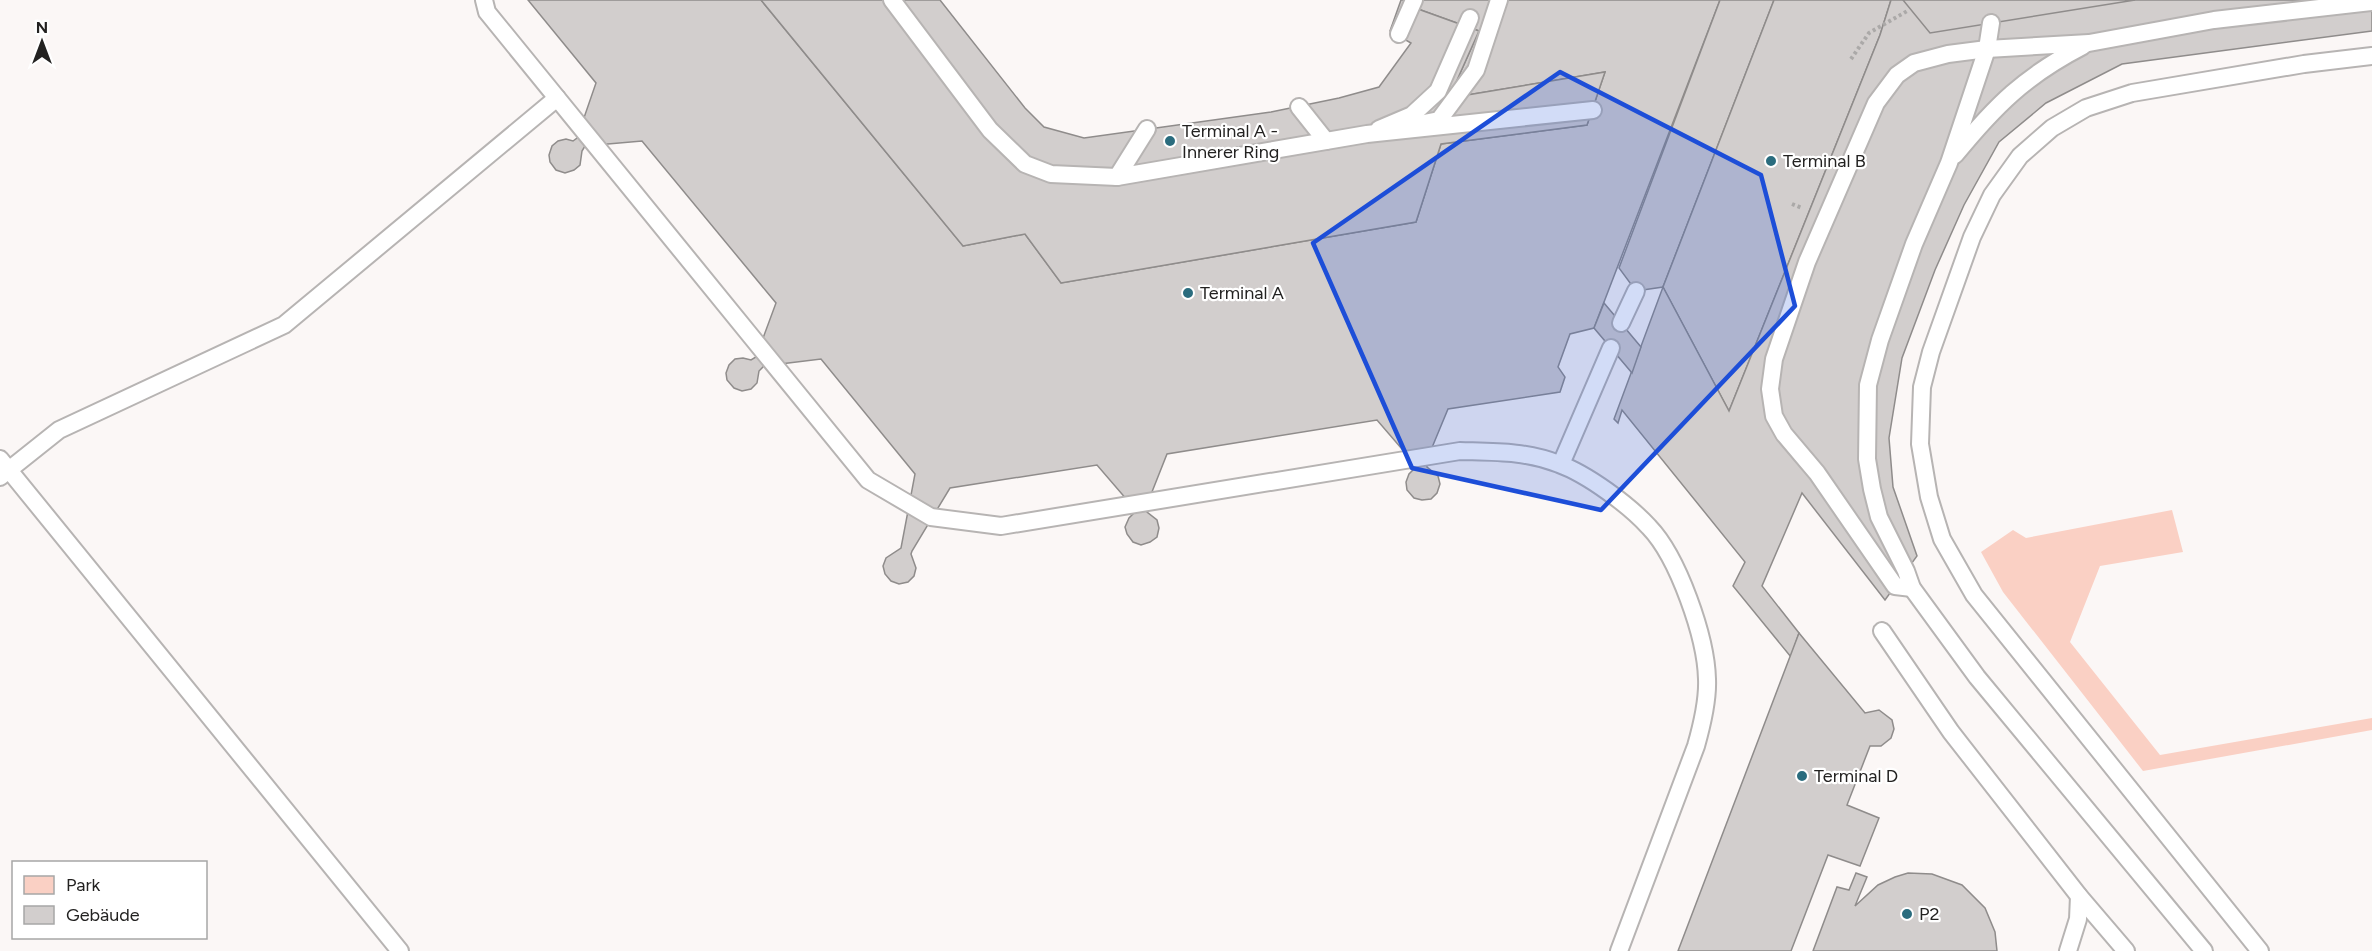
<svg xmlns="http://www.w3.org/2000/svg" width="2372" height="951" font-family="Figtree,sans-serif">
<rect width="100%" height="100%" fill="#fbf7f6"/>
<polygon fill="#fad0c4" points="2172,510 2183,552 2100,566 2070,642 2160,755 2372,718 2372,730 2143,771 2003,592 1981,552 2013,530 2026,538"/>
<g fill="#d2cecd" stroke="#8f8c8b" stroke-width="1.5">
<polygon points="528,0 761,0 963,246 1025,234 1061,283 1416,222 1441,144 1587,125 1605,72 1449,98 1479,31 1418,9 1422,0 1720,0 1594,328 1570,334 1558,367 1565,377 1560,392 1448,409 1426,462 1427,467 1438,476 1440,484 1437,493 1431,499 1422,500 1414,498 1407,490 1406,482 1409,474 1414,469 1414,463 1377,420 1167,454 1146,507 1147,512 1157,520 1159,528 1157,537 1150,542 1141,545 1133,542 1127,534 1125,527 1129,518 1134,513 1134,508 1097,465 950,488 912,551 911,554 916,568 914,576 908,582 899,584 891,581 885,574 883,566 886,558 901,548 915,474 821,359 764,366 759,371 757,383 751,389 742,391 734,388 727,380 726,373 729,365 735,359 743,358 751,360 756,357 776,303 642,141 585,146 582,151 580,165 574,170 565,173 556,170 550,162 549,155 552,146 558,141 566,139 573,141 577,138 596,83"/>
<polygon points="761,0 940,0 1025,108 1044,127 1084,138 1271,112 1339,98 1379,87 1411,43 1390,31 1401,0 1422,0 1418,9 1479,31 1449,98 1605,72 1587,125 1441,144 1416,222 1061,283 1025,234 963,246"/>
<polygon points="1720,0 1774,0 1663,287 1636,291 1619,268"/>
<polygon points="1774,0 1891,0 1880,35 1729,411 1663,287"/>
<polygon points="1891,0 2372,0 2372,31 2122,64 2046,103 1999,142 1964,205 1935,270 1902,358 1889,438 1893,487 1917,556 1885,600 1802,493 1762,586 1799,633 1791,657 1733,586 1745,562 1622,410 1618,423 1614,419 1663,287 1729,411 1880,35"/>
<polygon points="1903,0 2135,0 1930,33"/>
<polygon points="1604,303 1641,347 1632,373 1594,328"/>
<polygon points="1799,633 1865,713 1879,710 1892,720 1894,729 1891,738 1881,746 1870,746 1847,805 1879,818 1860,866 1828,855 1791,951 1678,951"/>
<polygon points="1856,873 1867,877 1855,906 1878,885 1895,877 1908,873 1932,874 1962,885 1985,908 1995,932 1997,951 1813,951 1837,887 1849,890"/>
</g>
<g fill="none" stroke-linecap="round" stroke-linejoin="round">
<g stroke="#b7b4b3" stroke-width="20">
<g id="service">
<path d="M484 0 487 12 868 480 931 517 1001 526 1460 451C1496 452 1525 451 1559 464 1587 474 1629 505 1649 527 1678 557 1706 637 1707 679 1708 701 1702 725 1696 746L1619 951"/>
<polyline points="892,0 990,130 1025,164 1051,174 1117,177 1367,134 1593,110"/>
<polyline points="1991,23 1987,49 1949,163 1914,244 1880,340 1868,385 1867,459 1872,489 1879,517 1906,571 1912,588 1977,677 2204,951"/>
<polyline points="1399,34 1414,0"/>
<polyline points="1299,107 1326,141"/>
<polyline points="1424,123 1439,120 1476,70 1499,0"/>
<polyline points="1379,129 1412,115 1438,91 1470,18"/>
<path d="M1955 155C1995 106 2025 76 2083 46"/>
<polyline points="1117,177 1147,129"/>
<polyline points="1621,323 1636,291"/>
<polyline points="0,459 400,951"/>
<polyline points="1561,464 1611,348"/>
<polyline points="0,477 59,430 284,325 557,98"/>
<polyline points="1912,588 1895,586 1817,473 1784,434 1774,416 1770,389 1774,359 1807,262 1876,103 1897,75 1914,63 1948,54 1987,49 2089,43 2214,20 2372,2"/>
<polyline points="1882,631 1951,732 2079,896 2126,951"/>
<polyline points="2068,951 2078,919 2079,896"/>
<polyline points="2260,951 1974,595 1942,539 1929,497 1920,444 1922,387 1931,352 1972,237 1992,195 2020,156 2052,128 2086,108 2132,93 2304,64 2372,56"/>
</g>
</g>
<g stroke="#aba9a8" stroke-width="4" stroke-dasharray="3 3" stroke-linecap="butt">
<polyline points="1851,59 1869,33 1909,10"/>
<polyline points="1792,204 1802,208"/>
</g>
<use href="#service" stroke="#fff" stroke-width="16"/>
</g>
<path fill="#1d4ed8" fill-opacity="0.2" stroke="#1d4ed8" stroke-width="4.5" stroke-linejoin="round" d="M1560 72 1761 175 1795 306 1601 510 1412 468 1313 243Z"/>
<g fill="#2a6c7e" stroke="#fff" stroke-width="2">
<circle cx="1170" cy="141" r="6"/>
<circle cx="1771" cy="161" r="6"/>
<circle cx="1188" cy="293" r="6"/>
<circle cx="1802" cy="776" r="6"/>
<circle cx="1907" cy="914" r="6"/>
</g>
<g text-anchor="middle" stroke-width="4.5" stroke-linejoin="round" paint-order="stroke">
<g font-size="18" fill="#232221" stroke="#fff" text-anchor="start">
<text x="1182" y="137">Terminal A -<tspan x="1182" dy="21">Innerer Ring</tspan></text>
<text x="1783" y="167">Terminal B</text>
<text x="1200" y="299">Terminal A</text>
<text x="1814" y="782">Terminal D</text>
<text x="1919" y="920">P2</text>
</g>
</g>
<rect x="12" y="861" width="195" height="78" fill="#ffffff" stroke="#a7a7a6" stroke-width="1.5"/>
<rect x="24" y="876" width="30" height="18" fill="#fad0c4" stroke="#a7a7a6" stroke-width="1.5"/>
<text x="66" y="891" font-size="18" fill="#232221">Park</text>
<rect x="24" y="906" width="30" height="18" fill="#d2cecd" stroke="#a7a7a6" stroke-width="1.5"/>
<text x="66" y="921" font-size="18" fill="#232221">Gebäude</text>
<g transform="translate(42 42)" stroke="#ffffff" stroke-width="4.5" paint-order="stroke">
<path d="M0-4.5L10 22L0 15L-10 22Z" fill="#232221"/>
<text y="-9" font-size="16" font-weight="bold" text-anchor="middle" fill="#232221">N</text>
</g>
</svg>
